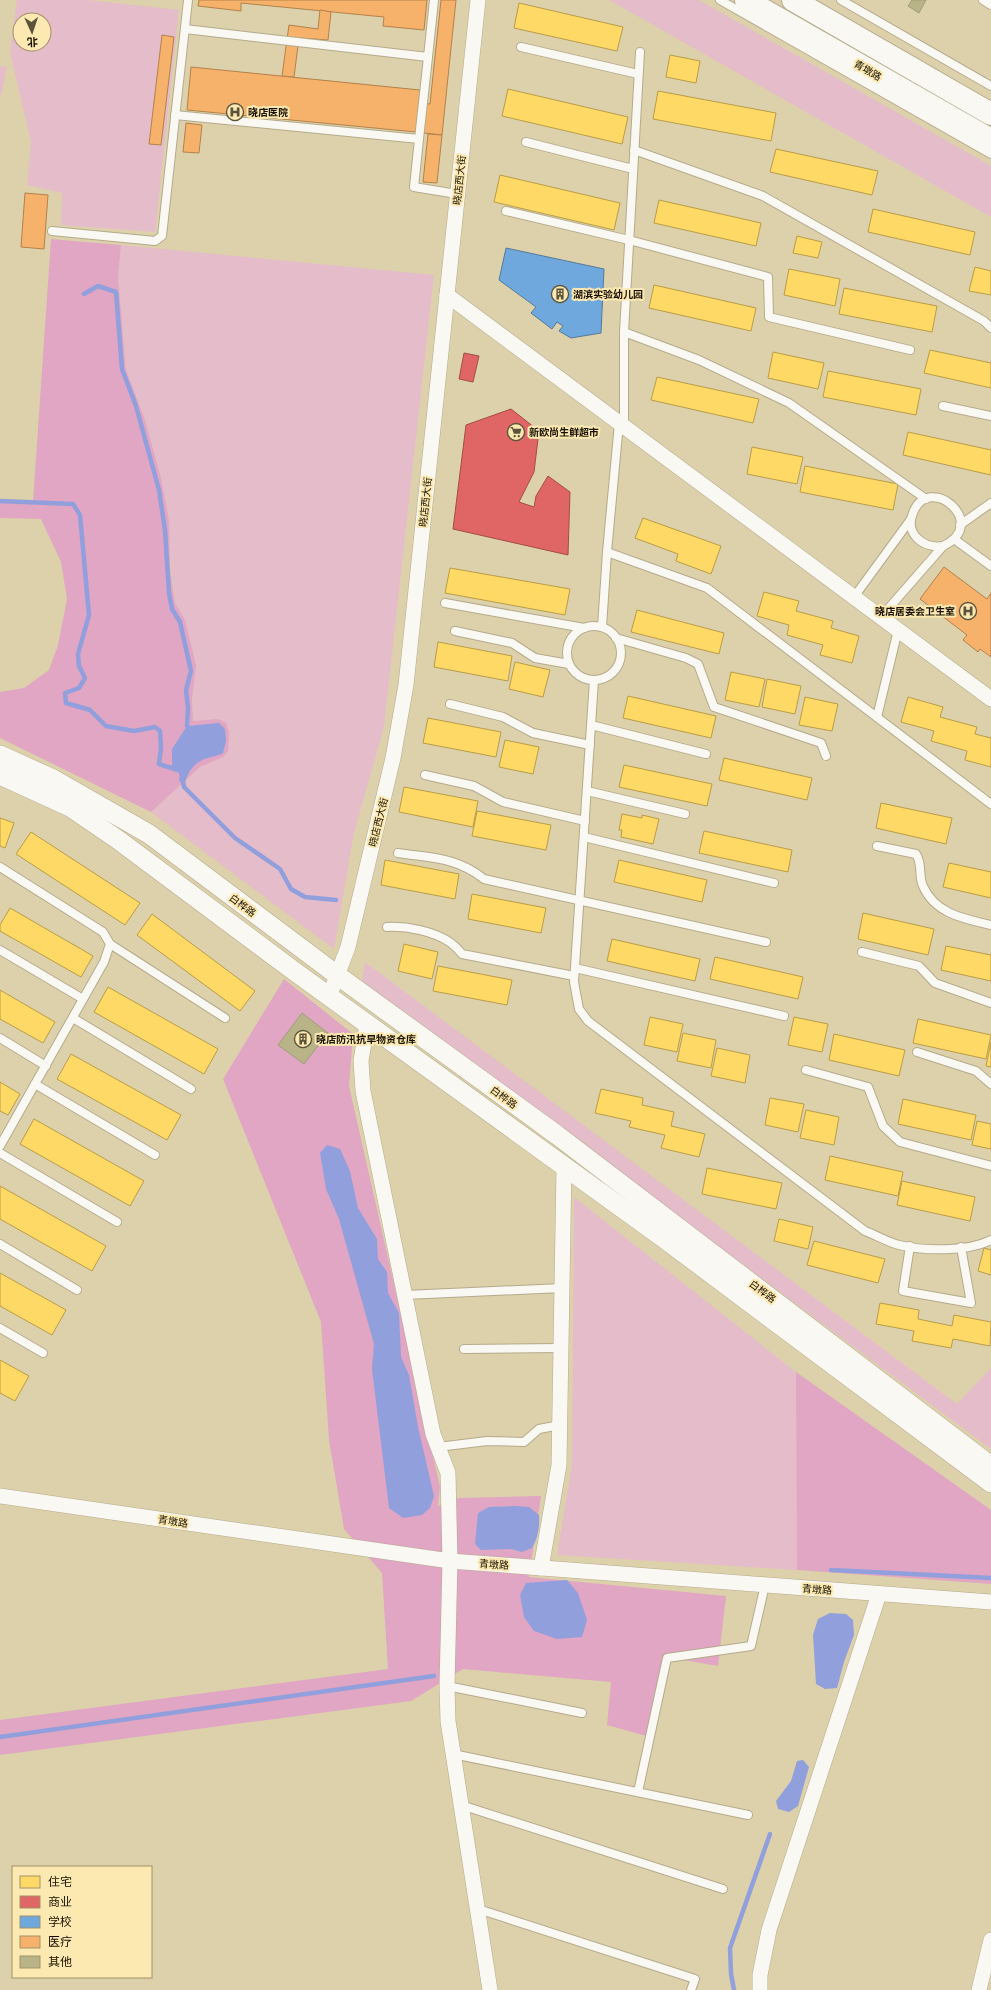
<svg xmlns="http://www.w3.org/2000/svg" width="991" height="1990" font-family="'Crimson Pro','Noto Sans SC',serif">
<rect width="100%" height="100%" fill="#ddd1ab"/>
<g fill="#e5bcc9" fill-rule="evenodd">
<path d="M17 0H88L179 10 155 232 61 225 62 193 27 185 31 142 10 52ZM20 20H44V44H20Z"/>
<polygon points="609,0 699,0 991,166 991,217"/>
<polygon points="0,66 7,67 0,100"/>
<polygon points="121,245 434,275 384,727 354,833 334,949 151,812 200,767 223,757 218,719 193,721 192,687 185,620 175,603 161,478 145,420 126,370 118,277"/>
<polygon points="365,962 957,1404 991,1368 991,1449 362,981"/>
<polygon points="574,1197 796,1372 797,1570 557,1555 572,1463"/>
</g>
<g fill="#e0a6c3">
<polygon points="51,239 121,245 118,277 126,370 145,420 161,478 169,521 170,568 175,603 185,620 196,665 192,699 193,721 218,719 226,723 229,732 228,751 223,757 200,767 151,812 0,738 0,692 24,688 49,670 58,645 67,599 61,562 41,519 0,518 0,500 33,502"/>
<polygon points="284,979 353,1034 349,1086 440,1487 438,1506 459,1498 541,1496 529,1577 726,1596 718,1666 666,1657 650,1737 607,1725 611,1682 463,1669 411,1701 0,1755 0,1720 388,1669 382,1573 344,1529 329,1440 321,1322 223,1079"/>
<polygon points="796,1372 991,1510 991,1584 797,1570"/>
</g>
<g fill="#919fdd">
<path d="M219 723 225 729 226 741 223 753C218 756 214 756 208 758 193 762 187 773 184 787L179 780 181 771 172 768V749L187 726Z"/>
<polygon points="327,1145 340,1149 350,1171 358,1208 377,1239 378,1259 387,1272 388,1293 399,1313 401,1357 409,1375 418,1427 434,1496 430,1508 422,1515 403,1518 389,1508 372,1369 374,1344 339,1219 326,1189 320,1153"/>
<path d="M514 1506 529 1507 539 1515C540 1527 538 1538 532 1548L522 1552 511 1549 481 1550 475 1544 478 1513 489 1507Z"/>
<polygon points="567,1580 578,1593 587,1620 582,1637 557,1639 534,1631 524,1617 520,1595 526,1583"/>
<polygon points="830,1613 846,1614 853,1620 854,1635 844,1662 837,1688 825,1689 816,1684 813,1635 818,1619"/>
<polygon points="803,1760 809,1767 798,1806 789,1812 778,1809 776,1801 791,1781 797,1761"/>
</g>
<g fill="#ffd966" stroke="#b99c47">
<polygon points="519,3 623,27 617,51 514,28"/>
<polygon points="670,55 700,61 696,83 666,77"/>
<polygon points="508,89 628,117 622,144 502,116"/>
<polygon points="658,91 776,113 771,141 653,119"/>
<polygon points="776,149 878,171 872,195 770,172"/>
<polygon points="500,175 620,203 614,230 494,202"/>
<polygon points="659,200 761,223 756,246 654,223"/>
<polygon points="873,209 975,232 970,255 868,232"/>
<polygon points="797,236 822,242 818,258 793,253"/>
<polygon points="975,267 991,271 991,295 969,291"/>
<polygon points="789,269 840,279 835,306 784,295"/>
<polygon points="654,285 756,308 751,331 649,308"/>
<polygon points="844,288 937,306 932,332 839,314"/>
<polygon points="930,350 991,363 991,388 924,373"/>
<polygon points="773,352 824,363 818,389 768,378"/>
<polygon points="828,371 921,389 916,415 823,397"/>
<polygon points="657,377 759,399 753,423 651,400"/>
<polygon points="908,432 991,450 991,475 903,455"/>
<polygon points="752,447 803,457 797,484 747,474"/>
<polygon points="805,466 898,484 893,510 800,492"/>
<polygon points="643,518 721,546 711,574 676,561 678,554 635,538"/>
<polygon points="450,568 570,589 565,615 445,593"/>
<polygon points="764,592 799,601 796,611 833,621 831,628 859,636 852,663 820,655 823,645 787,635 789,625 757,616"/>
<polygon points="637,610 724,633 719,654 631,632"/>
<polygon points="438,642 512,656 508,681 434,667"/>
<polygon points="515,662 550,670 543,697 509,689"/>
<polygon points="731,672 765,679 759,707 725,700"/>
<polygon points="767,679 801,686 795,714 762,707"/>
<polygon points="628,696 716,716 711,738 623,718"/>
<polygon points="805,697 838,704 832,731 799,725"/>
<polygon points="908,697 943,707 940,717 977,727 975,734 991,738 991,767 965,760 967,751 931,741 934,731 901,722"/>
<polygon points="428,718 501,732 496,757 423,743"/>
<polygon points="505,740 539,747 533,774 499,767"/>
<polygon points="724,758 812,778 807,800 719,780"/>
<polygon points="624,765 712,784 707,806 619,787"/>
<polygon points="404,787 478,801 473,827 399,812"/>
<polygon points="881,803 952,818 946,844 876,828"/>
<polygon points="477,811 551,825 546,850 472,836"/>
<polygon points="622,814 642,818 642,815 659,819 653,844 621,837 622,830 619,830"/>
<polygon points="0,818 14,823 5,848 0,846"/>
<polygon points="704,831 792,850 788,872 699,853"/>
<polygon points="31,832 140,903 125,925 16,854"/>
<polygon points="385,860 459,874 455,899 381,885"/>
<polygon points="619,860 707,880 702,902 614,882"/>
<polygon points="949,863 991,872 991,898 943,887"/>
<polygon points="472,894 546,908 541,933 468,919"/>
<polygon points="10,908 93,956 81,977 0,931 0,925"/>
<polygon points="863,913 934,929 928,955 858,939"/>
<polygon points="152,914 255,991 240,1011 137,935"/>
<polygon points="612,939 700,959 695,981 607,961"/>
<polygon points="404,944 438,952 432,979 398,971"/>
<polygon points="946,946 991,955 991,981 941,970"/>
<polygon points="715,957 803,977 798,999 710,979"/>
<polygon points="438,966 512,980 507,1005 433,991"/>
<polygon points="108,987 218,1049 204,1074 94,1012"/>
<polygon points="0,990 55,1022 43,1043 0,1019"/>
<polygon points="650,1017 683,1024 677,1052 644,1045"/>
<polygon points="794,1017 828,1024 822,1052 788,1045"/>
<polygon points="918,1019 991,1035 986,1059 913,1043"/>
<polygon points="683,1033 716,1040 711,1068 677,1061"/>
<polygon points="834,1034 905,1050 899,1076 829,1060"/>
<polygon points="991,1042 991,1067 986,1066"/>
<polygon points="717,1048 750,1055 745,1083 711,1076"/>
<polygon points="71,1054 181,1115 167,1140 57,1079"/>
<polygon points="0,1082 20,1094 8,1115 0,1111"/>
<polygon points="601,1089 643,1098 642,1105 674,1112 671,1126 705,1134 699,1157 661,1148 665,1135 629,1127 631,1121 595,1113"/>
<polygon points="770,1098 804,1104 798,1132 765,1125"/>
<polygon points="903,1099 976,1115 971,1140 898,1124"/>
<polygon points="806,1110 839,1117 834,1145 800,1138"/>
<polygon points="34,1119 144,1181 130,1206 20,1144"/>
<polygon points="977,1121 991,1124 991,1149 972,1145"/>
<polygon points="830,1156 903,1172 898,1196 825,1180"/>
<polygon points="707,1168 782,1183 776,1209 702,1194"/>
<polygon points="902,1181 975,1197 970,1221 897,1205"/>
<polygon points="0,1186 106,1246 92,1271 0,1219"/>
<polygon points="779,1219 813,1227 808,1249 774,1241"/>
<polygon points="814,1241 885,1259 878,1283 807,1265"/>
<polygon points="984,1248 991,1250 991,1275 978,1271"/>
<polygon points="0,1273 66,1310 52,1335 0,1306"/>
<polygon points="880,1303 919,1310 918,1319 952,1326 954,1315 991,1322 990,1346 953,1339 951,1348 912,1341 914,1331 876,1324"/>
<polygon points="0,1360 29,1376 15,1401 0,1393"/>
</g>
<g fill="#e06666" stroke="#a34c47">
<polygon points="464,353 479,356 473,382 459,379"/>
<polygon points="511,409 539,431 534,472 519,502 534,507 536,496 548,476 570,492 568,555 453,529 466,425"/>
</g>
<polygon fill="#6fa8dc" stroke="#547a9a" points="506,248 604,269 601,333 571,338 559,331 563,326 557,322 552,329 531,313 536,307 499,280"/>
<g fill="#f6b26b" stroke="#b3814b">
<polygon points="199,0 427,0 424,30 383,26 384,17 241,3 241,11 198,6"/>
<polygon points="441,0 456,0 442,135 416,132 418,103 430,104"/>
<polygon points="320,10 331,12 328,40 299,38 294,77 282,76 289,25 318,29"/>
<polygon points="162,35 174,37 161,145 149,144"/>
<polygon points="191,67 420,90 416,132 187,110"/>
<polygon points="186,123 202,125 199,153 183,152"/>
<polygon points="428,134 442,135 437,183 423,182"/>
<polygon points="25,193 48,195 44,249 21,247"/>
<polygon points="944,567 987,599 991,593 991,657 980,649 978,652 963,640 967,635 920,599"/>
</g>
<g fill="none" stroke-linecap="round" stroke-linejoin="round">
<g stroke="#919fdd" stroke-width="4.5">
<polyline points="84,294 98,286 116,292 122,369 136,406 159,490 165,530 169,593 172,609 180,622 191,671 186,690 188,708 187,726"/>
<polyline points="0,501 73,504 80,515 89,615 78,654 79,666 85,678 79,688 65,693 66,703 90,710 106,726 134,731 155,727 160,731 161,748 159,764 181,771 184,787 235,838 280,869 291,889 305,897 336,900"/>
<polyline points="831,1570 991,1578"/>
<polyline points="0,1737 434,1676"/>
<polyline points="734,1990 731,1974 730,1948 770,1834"/>
</g>
</g>
<g fill="#b9b488" stroke="#a09c7d">
<polygon points="912,0 926,0 919,13 908,6"/>
<polygon points="302,1013 328,1033 304,1064 278,1045"/>
</g>
<g fill="none" stroke-linecap="round" stroke-linejoin="round">
<g stroke="#b4aa8c" stroke-width="10">
<g id="service">
<polyline points="720,0 991,154"/>
<polyline points="841,0 991,86"/>
<polyline points="983,0 991,5"/>
<polyline points="185,29 428,57 434,0"/>
<polyline points="521,47 638,74"/>
<polyline points="175,115 419,139 414,187 457,194"/>
<polyline points="419,139 428,57"/>
<polyline points="526,142 633,169"/>
<polyline points="634,150 763,196 984,321 991,328"/>
<polyline points="506,211 629,240 768,277 769,317 910,350"/>
<polyline points="52,231 155,241 162,236 188,0"/>
<polyline points="624,332 699,360 789,403 926,499"/>
<polyline points="943,406 991,416"/>
<polyline points="624,426 624,332 640,52"/>
<polyline points="960,525 991,503"/>
<polyline points="954,539 991,566"/>
<polyline points="607,552 707,588 991,804"/>
<polyline points="854,597 911,519"/>
<polyline points="445,603 584,628"/>
<path d="M881 617 943 546C991 524 929 471 913 513 904 534 924 549 943 546"/>
<circle cx="594" cy="653" r="27"/>
<polyline points="602,627 607,552 619,423"/>
<polyline points="455,631 512,643 535,658 569,664"/>
<polyline points="616,638 686,658 698,664 714,707 821,743 826,756"/>
<path d="M594 680 574 982 579 1009 588 1021 865 1231C876 1235 887 1242 899 1245 924 1251 967 1252 991 1240"/>
<polyline points="450,704 503,717 533,733 590,745"/>
<polyline points="877,717 898,630"/>
<polyline points="591,725 706,754"/>
<polyline points="425,775 474,786 503,802 585,821"/>
<polyline points="587,791 685,814"/>
<polyline points="584,837 774,883"/>
<path d="M877 846 916 854C923 864 918 876 923 886 935 914 965 919 991 925"/>
<path d="M398 853C431 858 457 857 484 879L766 942"/>
<polyline points="0,867 103,932 110,944 104,962 0,1146"/>
<path d="M387 927C407 926 434 931 451 943 455 946 459 950 462 954L574 976"/>
<polyline points="110,944 225,1018"/>
<polyline points="0,950 83,999"/>
<polyline points="862,952 919,966 935,983 991,1003"/>
<polyline points="575,968 784,1016"/>
<polyline points="73,1018 191,1089"/>
<polyline points="0,1038 46,1066"/>
<polyline points="917,1052 976,1071 991,1084"/>
<polyline points="806,1070 868,1087 883,1126 900,1142 991,1166"/>
<polyline points="35,1084 155,1155"/>
<polyline points="0,1153 117,1222"/>
<polyline points="0,1244 77,1290"/>
<polyline points="910,1246 903,1291 971,1303 961,1247"/>
<polyline points="405,1295 562,1288"/>
<polyline points="0,1328 43,1353"/>
<polyline points="464,1349 561,1348"/>
<polyline points="438,1447 487,1441 524,1442 539,1429 560,1425"/>
<polyline points="447,1686 582,1713"/>
<polyline points="453,1754 748,1815"/>
<polyline points="638,1792 667,1658 751,1646 765,1585"/>
<polyline points="461,1805 723,1889"/>
<polyline points="478,1909 695,1979 691,1990"/>
</g>
</g>
<g stroke="#b4aa8c" stroke-width="16">
<g id="minor">
<polyline points="447,295 991,699"/>
<polyline points="329,997 348,947 393,758 406,685 478,0"/>
<polyline points="367,1024 361,1061 363,1091 433,1434 448,1473 450,1561 447,1686 448,1721 490,1990"/>
<polyline points="0,1496 450,1561 991,1602"/>
<polyline points="541,1568 559,1465 564,1166"/>
<polyline points="760,1990 760,1975 769,1930 879,1594"/>
<polyline points="979,1990 991,1940"/>
</g>
</g>
<g stroke="#b4aa8c" stroke-width="20">
<g id="tertiary">
<polyline points="0,755 53,779 149,834 337,975 557,1135 991,1466"/>
<polyline points="0,775 70,807 117,839 294,971 662,1237 991,1483"/>
</g>
</g>
<g stroke="#b4aa8c" stroke-width="24">
<g id="secondary">
<polyline points="746,0 991,140"/>
<polyline points="793,0 991,114"/>
</g>
</g>
<use href="#service" stroke="#faf8f2" stroke-width="8"/>
<use href="#minor" stroke="#faf8f2" stroke-width="15"/>
<use href="#tertiary" stroke="#faf8f2" stroke-width="19"/>
<use href="#secondary" stroke="#faf8f2" stroke-width="22"/>
</g>
<defs>
<g id="hospital-ring" transform="scale(0.9)"><circle r="9.5" fill="#fce9b1" stroke="#5c533c" stroke-width="1.5"/><path d="M-5-5h3v3.5h4V-5h3V5h-3V1.5h-4V5h-3Z" fill="#5c533c"/></g>
<g id="building-ring" transform="scale(0.9)"><circle r="9.5" fill="#fce9b1" stroke="#5c533c" stroke-width="1.5"/><path d="M-4-6H4V6H1V3H-1V6H-4ZM-2.5-4.3h1.7v1.8h-1.7ZM.8-4.3h1.7v1.8H.8ZM-2.5-1h1.7V.8h-1.7ZM.8-1h1.7V.8H.8Z" fill="#5c533c"/></g>
<g id="supermarket-ring" transform="scale(0.9)"><circle r="9.5" fill="#fce9b1" stroke="#5c533c" stroke-width="1.5"/><path d="M-6-5.5h2.5l.6 2H6L4.5 2H-2.5L-4.4-4H-6ZM-1.5 3.2a1.3 1.3 0 1 0 .1 0ZM3 3.2a1.3 1.3 0 1 0 .1 0Z" fill="#5c533c"/></g>
</defs>
<g fill-rule="evenodd">
<use href="#hospital-ring" x="235" y="112"/>
<use href="#building-ring" x="560" y="294"/>
<use href="#supermarket-ring" x="516" y="432"/>
<use href="#hospital-ring" x="968" y="611"/>
<use href="#building-ring" x="303" y="1039"/>
</g>
<g text-anchor="middle" stroke-width="4" stroke-linejoin="round" paint-order="stroke">
<g font-size="10" fill="#160f00" stroke="#fce9b1">
<text transform="translate(868 70) rotate(30)" y="4">青墩路</text>
<text transform="translate(459 180) rotate(-84)" y="4">晓店西大街</text>
<text transform="translate(425 502) rotate(-84)" y="4">晓店西大街</text>
<text transform="translate(378 822) rotate(-76)" y="4">晓店西大街</text>
<text transform="translate(243 905) rotate(37)" y="4">白桦路</text>
<text transform="translate(504 1097) rotate(36)" y="4">白桦路</text>
<text transform="translate(763 1291) rotate(37)" y="4">白桦路</text>
<text transform="translate(173 1521) rotate(8)" y="4">青墩路</text>
<text transform="translate(494 1564) rotate(4)" y="4">青墩路</text>
<text transform="translate(817 1589) rotate(4)" y="4">青墩路</text>
</g>
<g font-size="10" font-weight="bold" fill="#160f00" stroke="#fce9b1" text-anchor="start">
<text x="248" y="116">晓店医院</text>
<text x="573" y="298">湖滨实验幼儿园</text>
<text x="529" y="436">新欧尚生鲜超市</text>
<text x="955" y="615" text-anchor="end">晓店居委会卫生室</text>
<text x="316" y="1043">晓店防汛抗旱物资仓库</text>
</g>
</g>
<rect x="12" y="1866" width="140" height="112" fill="#fce9b1" stroke="#a0926a"/>
<rect x="20" y="1876" width="20" height="12" fill="#ffd966" stroke="#a0926a"/>
<text x="48" y="1886" font-size="12" fill="#160f00">住宅</text>
<rect x="20" y="1896" width="20" height="12" fill="#e06666" stroke="#a0926a"/>
<text x="48" y="1906" font-size="12" fill="#160f00">商业</text>
<rect x="20" y="1916" width="20" height="12" fill="#6fa8dc" stroke="#a0926a"/>
<text x="48" y="1926" font-size="12" fill="#160f00">学校</text>
<rect x="20" y="1936" width="20" height="12" fill="#f6b26b" stroke="#a0926a"/>
<text x="48" y="1946" font-size="12" fill="#160f00">医疗</text>
<rect x="20" y="1956" width="20" height="12" fill="#b9b488" stroke="#a0926a"/>
<text x="48" y="1966" font-size="12" fill="#160f00">其他</text>
<g transform="translate(32 32) rotate(177)"><circle r="19" fill="#fce9b1" stroke="#a0926a"/>
<path d="M0-3L7 15L0 10L-7 15Z" fill="#5c533c"/>
<text y="-6" font-size="11" font-weight="bold" text-anchor="middle" fill="#160f00">北</text>
</g>
</svg>
